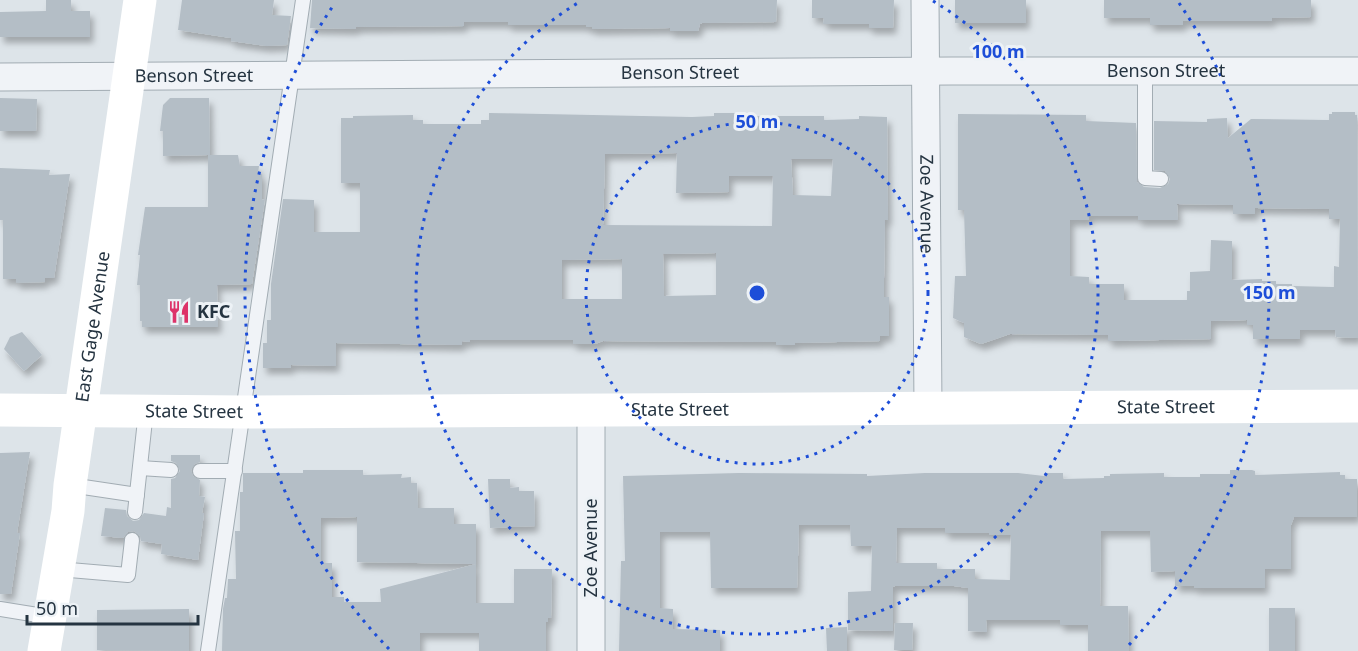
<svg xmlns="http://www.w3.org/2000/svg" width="1358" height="651" font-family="'Noto Sans',sans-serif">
<defs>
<filter id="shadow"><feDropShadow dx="3.5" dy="6" stdDeviation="3" flood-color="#0004"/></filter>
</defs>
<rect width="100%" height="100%" fill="#dde4e9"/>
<g fill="#b4bec6" fill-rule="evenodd" filter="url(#shadow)">
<polygon points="46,0 71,0 71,11 90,11 90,37 0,37 0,12 46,11"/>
<polygon points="182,0 274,0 272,15 291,16 287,45 266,46 231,41 231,38 178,30"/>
<polygon points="312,0 777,0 776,22 702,23 700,24 698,31 670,31 670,28 592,29 592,27 586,27 586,25 508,25 508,22 464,22 464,26 356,27 356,29 310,28"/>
<polygon points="812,0 894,0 893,28 869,28 869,24 823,24 824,18 812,18"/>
<rect x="955" y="0" width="71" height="23"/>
<polygon points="1104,0 1311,0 1311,17 1272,18 1272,21 1183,21 1183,25 1150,25 1150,18 1104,18"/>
<polygon points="0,98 37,99 36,131 0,131"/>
<polygon points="170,98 209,98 210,155 238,155 240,166 259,166 258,174 262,174 262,200 265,199 252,284 217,285 218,327 142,327 142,321 140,321 140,285 137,285 140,255 138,255 145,207 208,207 208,155 163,156 163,131 160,131 163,105"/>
<path d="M1332 112H1355V115H1357L1358 338 1336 337 1335 330H1300V339H1253V325H1247V320L1211 321V339L1108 341V335L1010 334 981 344 964 337V323L953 318 955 276H966L964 210H958V114L1086 115V121L1136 123 1137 182 1144 187 1160 188 1168 184 1170 179 1165 171 1154 170V121L1207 122V119L1227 118 1228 138 1251 119 1329 120V114H1332ZM1177 204 1233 205V214H1255V208L1329 209V219H1340L1339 267 1334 266V287L1292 286V284H1276V281H1262V279L1232 280V241L1211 240 1210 271 1190 272V291H1187V300H1124V284H1089V277L1070 276V220H1089V216H1138V220H1178Z"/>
<path d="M489 113 692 117 714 116V113H745V116H824V120L859 119V116L887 117 888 220H885L884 279V297H889V336H880V341L795 343V345H776V342L603 341 595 344H573V340H470V342L462 341V345L336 343V366L291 365V368H263V343H267V320H271V284L283 199 314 200V232H360V183H341V118H353V116L413 115V120H423V124H481V120H489ZM677 153 676 193 729 192V176H773L772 226 603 225 605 154ZM791 159H833L831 196 793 195ZM716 253V295L664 296 663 254ZM622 259V299H562V260Z"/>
<polygon points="0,168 50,170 49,175 70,174 54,278 45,278 45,282 16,283 16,279 3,279 3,220 0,220"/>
<polygon points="22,332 42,355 24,371 4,349 10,337"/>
<polygon points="30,452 17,533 20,533 11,594 0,594 0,453"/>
<polygon points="171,455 200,455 200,462 195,464 191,470 193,476 200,480 199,496 205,497 202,513 204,513 198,560 161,554 162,544 141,541 140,536 134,531 128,532 123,538 101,536 105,508 126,510 127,516 133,521 139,520 144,513 166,516 167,507 171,508 171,479 175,478 180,471 176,463 171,461"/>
<polygon points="303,470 363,470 363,475 402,474 401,478 411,477 411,483 417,483 418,508 454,508 454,524 476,524 476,564 357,562 357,517 321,518 321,563 332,563 332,597 344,597 344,602 381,602 380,589 476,564 476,603 514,603 514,569 552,569 551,618 548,618 548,622 546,622 546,651 479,651 479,633 420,633 420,651 222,651 223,609 225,598 227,598 228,579 236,579 235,531 240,531 240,492 243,492 243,473 303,473"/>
<path d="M1230 470H1252L1255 471V475L1340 472V475H1345V479H1357V517H1294L1291 525V569H1265V588H1194V586H1175V571L1151 572 1150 531H1101L1100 606H1128L1129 651H1088V625H1060V620H986L987 632 968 631V588L954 586H895L893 587V631L848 630V592L871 591 872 546H851L850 525H799L797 588H711L710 532H660V608L673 609V629L720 630V651H619L621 561H625L623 476 739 473 867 474V476L925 473H1018L1044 476V473H1063V479L1104 478V476H1110V474L1164 473V477H1200V474H1230ZM897 528H945V533H989V535H1011L1010 580 975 579V569H937V563H896Z"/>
<polygon points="488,479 510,479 510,488 519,487 519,491 534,491 535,526 490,528"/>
<rect x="1269" y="608" width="26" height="43"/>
<polygon points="189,609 189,651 97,650 97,610"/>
<polygon points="895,623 913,623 912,650 894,650"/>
<polygon points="847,627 847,651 827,651 826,628"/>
</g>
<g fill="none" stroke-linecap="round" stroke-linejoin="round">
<g stroke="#a2acb3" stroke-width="16">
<g id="service">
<polyline points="1145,71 1145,178 1161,179"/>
<polyline points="140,468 171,470"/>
<polyline points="200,471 235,471"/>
<polyline points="70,485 137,495"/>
<polyline points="135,512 146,411"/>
<polyline points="58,569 128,575 132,540"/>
<polyline points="0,609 50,617"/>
<polyline points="208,651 303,0"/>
</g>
</g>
<g stroke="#a2acb3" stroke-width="29">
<g id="minor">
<path id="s1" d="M925 0 928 409"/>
<path id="s2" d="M0 77 952 71H1358"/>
<polyline points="591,651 591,410"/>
</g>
</g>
<use href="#service" stroke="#f0f3f7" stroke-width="14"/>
<use href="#minor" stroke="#f0f3f7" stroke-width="27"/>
<g stroke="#fff" stroke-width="33">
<path id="s3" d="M0 410 244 412 1358 406"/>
<path id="s4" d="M44 651 68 511 70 485 140 0"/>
</g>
</g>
<g fill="none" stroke="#1d4ed8" stroke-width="3" stroke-dasharray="3 6">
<circle cx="757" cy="293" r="171"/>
<path d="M933 1A341 341 0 1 1 581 1"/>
<path d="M389 649A512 512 0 0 1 335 3M1179 3A512 512 0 0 1 1125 649"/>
</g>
<defs>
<g id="restaurant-bare" transform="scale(1.8)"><path d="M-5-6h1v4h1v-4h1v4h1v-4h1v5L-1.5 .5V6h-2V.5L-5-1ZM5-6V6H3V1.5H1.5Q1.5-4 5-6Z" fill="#dd3369" stroke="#edf2f6" stroke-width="2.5" paint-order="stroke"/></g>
</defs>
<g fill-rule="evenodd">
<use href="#restaurant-bare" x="179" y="312"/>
</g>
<g text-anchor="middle" stroke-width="6" stroke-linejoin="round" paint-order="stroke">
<g font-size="18" fill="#253441" stroke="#edf2f6">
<text dy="6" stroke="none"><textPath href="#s2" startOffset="1166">Benson Street</textPath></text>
<text dy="6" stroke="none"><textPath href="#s2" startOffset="680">Benson Street</textPath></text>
<text dy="6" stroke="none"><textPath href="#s2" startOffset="194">Benson Street</textPath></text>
<text dy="6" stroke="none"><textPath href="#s1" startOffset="204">Zoe Avenue</textPath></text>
<text dy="6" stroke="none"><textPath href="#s4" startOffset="328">East Gage Avenue</textPath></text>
<text dy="6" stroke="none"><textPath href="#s3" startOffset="1166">State Street</textPath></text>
<text dy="6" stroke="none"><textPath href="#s3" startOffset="680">State Street</textPath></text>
<text dy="6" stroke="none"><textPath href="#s3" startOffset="194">State Street</textPath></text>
<text transform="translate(591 548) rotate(-90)" y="6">Zoe Avenue</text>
</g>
<g font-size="18" font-weight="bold" fill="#253441" stroke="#edf2f6" text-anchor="start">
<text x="197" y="318">KFC</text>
</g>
</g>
<circle cx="757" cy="293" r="9" fill="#1d4ed8" stroke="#edf2f6" stroke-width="3"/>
<g font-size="18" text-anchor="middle" font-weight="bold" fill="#1d4ed8" stroke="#edf2f6" stroke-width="6" stroke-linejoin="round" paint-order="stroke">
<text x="998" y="58">100 m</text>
<text x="757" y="128">50 m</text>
<text x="1269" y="299">150 m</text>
</g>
<path d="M27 615v9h171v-9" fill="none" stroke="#253441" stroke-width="3"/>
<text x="36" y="615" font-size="18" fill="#253441" stroke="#edf2f6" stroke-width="4.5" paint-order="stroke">50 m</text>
</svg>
